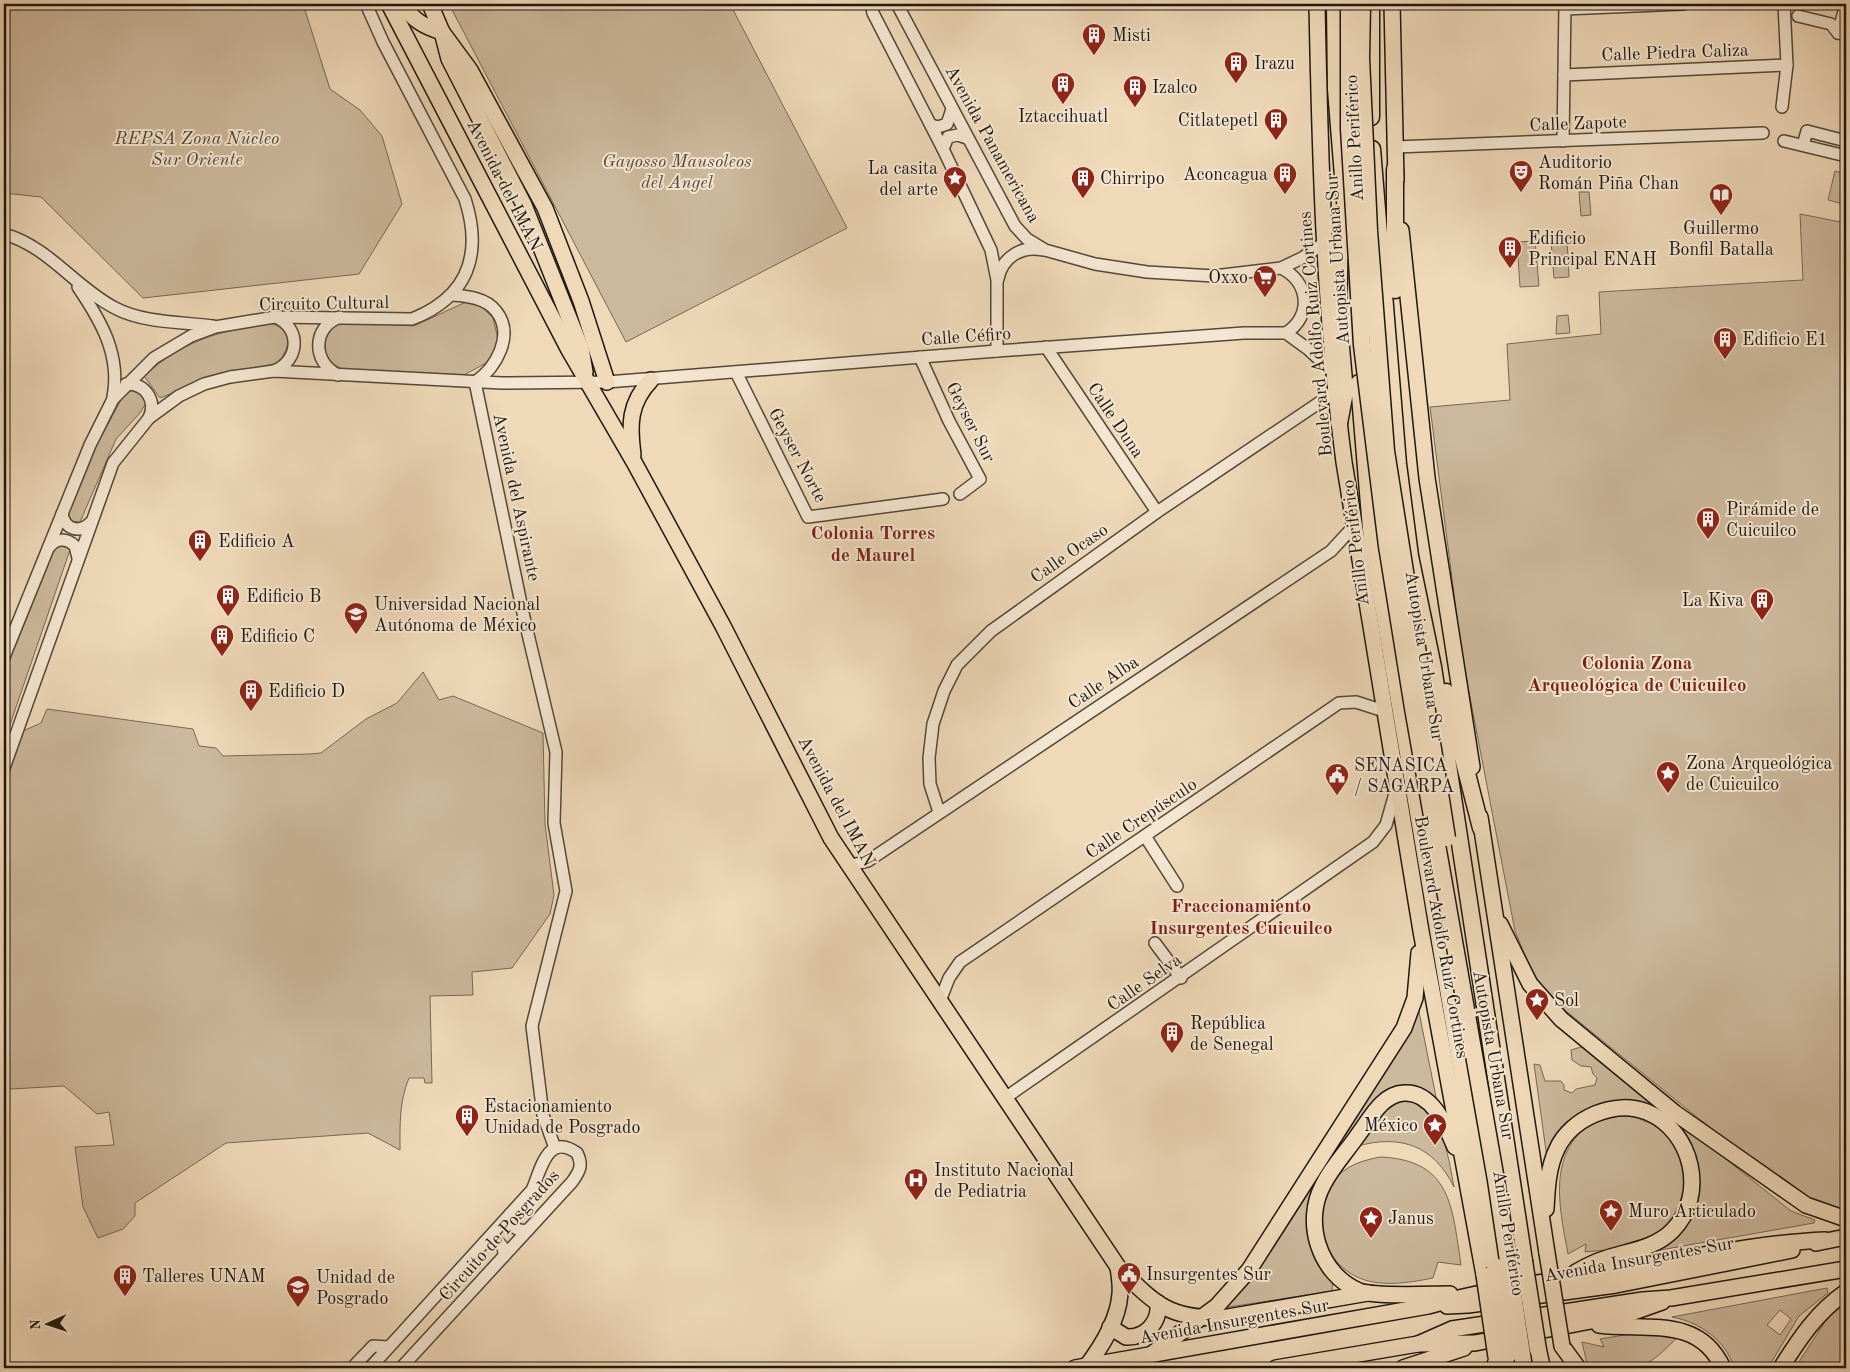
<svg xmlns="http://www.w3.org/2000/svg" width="1850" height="1372" font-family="'Old Standard TT',serif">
<rect width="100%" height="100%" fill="#efd9b9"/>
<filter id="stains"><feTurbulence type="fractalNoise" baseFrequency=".004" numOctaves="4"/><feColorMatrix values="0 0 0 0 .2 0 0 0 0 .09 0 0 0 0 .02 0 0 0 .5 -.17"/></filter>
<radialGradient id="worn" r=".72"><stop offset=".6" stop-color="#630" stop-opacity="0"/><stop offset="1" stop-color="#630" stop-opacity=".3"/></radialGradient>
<g fill="#ccb89c" stroke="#766854" fill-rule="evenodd">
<polygon points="4,4 303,4 330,89 360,110 382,136 402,204 359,274 143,298 41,197 4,193"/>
<polygon points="449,4 730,4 847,228 626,342"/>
<polygon points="1835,171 1846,174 1846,205 1828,200"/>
<polygon points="1579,192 1589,192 1591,215 1581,216"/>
<polygon points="1800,214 1846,223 1846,1212 1817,1204 1793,1191 1698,1118 1556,1003 1534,978 1515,931 1462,656 1430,407 1510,400 1507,344 1601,334 1599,292 1803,280"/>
<polygon points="1567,240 1569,277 1554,278 1551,241"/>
<polygon points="1535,241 1539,286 1520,287 1517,242"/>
<polygon points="468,301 483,308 493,318 498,339 496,352 488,362 462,376 343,370 324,358 326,338 334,325 365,323 414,326"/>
<polygon points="1568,315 1570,333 1556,334 1557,316"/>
<path d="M271 323C294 332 290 345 279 363L217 375 160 398 144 376C183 340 220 331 271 323Z"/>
<polygon points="127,389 141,394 146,403 140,413 116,439 80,522 68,521 65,514 96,446"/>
<polygon points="64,543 71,547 4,742 4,673 53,545"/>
<path d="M423 672 439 700 453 696 543 733 545 824 554 895 550 914 512 968 472 972 473 995 430 996 432 1083H425L424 1078H409C399 1102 400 1125 400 1150L368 1133 226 1143 135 1203V1216L123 1229 98 1238 83 1207 75 1147 114 1145 109 1112 97 1114 64 1086 11 1089 4 1081V789L23 731 41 723 47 709 193 729 199 746 216 748 223 756 310 754 321 753 366 719 397 703Z"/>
<path d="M1418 1007 1437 1102 1392 1091 1309 1214 1310 1245 1321 1267 1333 1279 1332 1291 1223 1308C1267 1245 1312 1183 1354 1119 1379 1082 1404 1049 1418 1007Z"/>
<path d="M1584 1046 1791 1211 1815 1220 1814 1223 1649 1252C1664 1240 1689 1227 1696 1208 1707 1180 1694 1126 1664 1114 1653 1109 1637 1110 1626 1109 1612 1107 1601 1104 1588 1109 1568 1118 1558 1141 1547 1158L1534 1064 1540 1065 1545 1081H1561L1564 1085V1090L1572 1093 1576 1089 1595 1085 1597 1078 1593 1074 1591 1067 1581 1066 1572 1060 1571 1050Z"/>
<path d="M1401 1101C1442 1099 1448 1157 1454 1187 1434 1146 1401 1134 1358 1146L1385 1111Z"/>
<path d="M1631 1116C1642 1120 1653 1123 1662 1131 1695 1159 1694 1214 1657 1238 1639 1249 1605 1250 1585 1252L1586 1244 1568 1254C1561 1215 1549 1167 1578 1135 1586 1127 1597 1120 1608 1118 1615 1116 1623 1116 1631 1116Z"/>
<path d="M1380 1157C1452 1160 1452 1207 1461 1265L1438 1262 1433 1278C1408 1283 1378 1288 1355 1276 1317 1256 1310 1205 1339 1175 1350 1164 1365 1160 1380 1157Z"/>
<path d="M1827 1288 1828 1293 1799 1316 1768 1368H1734C1726 1340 1699 1322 1672 1317ZM1780 1310 1791 1319 1780 1335 1767 1325Z"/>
<polygon points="1846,1301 1846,1368 1795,1368 1834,1308"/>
<path d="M1636 1333 1682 1334C1670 1343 1661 1356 1647 1363L1652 1368H1588L1582 1342 1604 1347 1600 1339Z"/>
</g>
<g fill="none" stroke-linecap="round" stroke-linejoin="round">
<g stroke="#534838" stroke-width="14">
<g id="minor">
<polyline points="871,4 873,13 943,149 991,250 997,280 997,351"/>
<polyline points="897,4 1015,226 1027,239 1045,250 1095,264 1147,272 1214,276 1281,268 1302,258 1324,243"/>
<polyline points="1565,9 1683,4"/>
<polyline points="1798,16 1831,24 1838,33 1846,35"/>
<polyline points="1838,33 1846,4"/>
<polyline points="1564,75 1787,65"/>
<polyline points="1782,107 1787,65 1784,4"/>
<polyline points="931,125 938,127 947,124 952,109"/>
<polyline points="1563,141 1565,4"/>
<polyline points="1784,141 1846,156"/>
<polyline points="1803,145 1807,131 1846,141"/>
<polyline points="1395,147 1763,133"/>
<polyline points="943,149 948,137 958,135 967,138"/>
<path d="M4 234C48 246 76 288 115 308 143 323 182 322 213 326"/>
<path d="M1281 268C1309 281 1313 316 1286 333"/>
<path d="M998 279C1002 258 1021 245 1043 250"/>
<path d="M78 287C101 321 121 355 113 397"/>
<path d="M452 295C467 296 486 298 496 311 515 335 496 368 475 382"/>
<polyline points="1046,347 1157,512"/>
<polyline points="920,357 949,421 980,479 960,494"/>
<path d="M274 371C299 361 302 329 276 317"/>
<polyline points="736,372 808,517 943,499"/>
<path d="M338 375C312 362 312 327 340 317"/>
<polyline points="475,382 523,613 556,752 554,823 566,891 532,1026 543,1115 555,1148"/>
<path d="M126 384C145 383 157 400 149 418"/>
<path d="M62 514C65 529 79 534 90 523"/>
<path d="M49 547C57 538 66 538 75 546L78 558"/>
<path d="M4 657 90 445 113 399 154 358 191 336 215 327 275 317 412 319C468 297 483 255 465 199L383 42 366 4"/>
<polyline points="4,768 113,463 149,418 179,396 204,384 230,377 274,371 502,383 607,382 997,351 1244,333 1286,333 1308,349 1334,373"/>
<polyline points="939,812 930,784 929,758 933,724 944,691 957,665 991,631 1157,512 1335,392"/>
<polyline points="1145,836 1177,886"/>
<polyline points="848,866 868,861 1331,551 1354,526"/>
<polyline points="1155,943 1181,978"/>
<polyline points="940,1001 949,978 960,962 1339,703 1356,702 1384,711"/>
<polyline points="1005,1098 1373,842 1386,825 1396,790"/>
<path d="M510 1214C509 1226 517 1232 528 1230"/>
<path d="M486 1241C497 1238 505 1245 504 1256"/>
<polyline points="352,1368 373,1346 388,1347"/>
<path d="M370 1368 532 1190C541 1170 547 1132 577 1153 583 1165 580 1171 572 1182L401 1368"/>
</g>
</g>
<g stroke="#1f170d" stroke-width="18">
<g id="major">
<path d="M389 4 569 350 634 462 723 626 831 838 1118 1267C1154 1303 1168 1319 1222 1318L1368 1293"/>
<path d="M403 4C412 20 425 27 442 32L470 70 545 208 581 301 607 382"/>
<polyline points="430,4 442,32 449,59 524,205 581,348 585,372"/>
<path d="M1317 4C1320 157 1324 310 1344 462L1421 931 1484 1275"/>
<polyline points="1392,4 1396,180"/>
<polyline points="1401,230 1427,478 1472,767"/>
<path d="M633 455C629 425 629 403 651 380"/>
<polyline points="1480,817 1547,1253"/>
<polyline points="1500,924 1530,984 1561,1019 1675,1113 1806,1205 1846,1219"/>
<path d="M1546 1209C1547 1189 1548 1167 1557 1149 1571 1118 1615 1099 1647 1112 1693 1131 1707 1195 1673 1230 1655 1249 1627 1251 1604 1259 1594 1262 1585 1267 1576 1272"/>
<polyline points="1816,1243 1846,1237"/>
<path d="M1450 1294C1430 1294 1375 1297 1359 1291 1319 1274 1303 1222 1323 1185 1332 1167 1347 1151 1358 1135 1370 1119 1382 1094 1404 1093 1432 1091 1446 1126 1455 1147"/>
<polyline points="1447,1306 1468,1305 1616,1285 1792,1250"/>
<path d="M1599 1325C1646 1331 1699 1315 1723 1368"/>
<path d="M1110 1327 1126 1337C1146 1338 1160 1322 1158 1303"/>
<polyline points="1418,1344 1452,1329 1643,1300 1671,1298 1846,1269"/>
<polyline points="1562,1346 1578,1368"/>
<polyline points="1153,1353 1217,1306 1249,1270 1404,1028 1415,998 1419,953"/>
<path d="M1086 1367C1102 1346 1118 1321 1120 1294 1121 1285 1119 1275 1118 1267"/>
<path d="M1075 1368 1428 1306C1490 1288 1554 1281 1618 1270 1687 1259 1755 1243 1825 1240"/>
<polyline points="1276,1368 1418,1344 1475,1343 1628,1314 1662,1302"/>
<polyline points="1403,1368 1464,1348"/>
<polyline points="1494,1368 1497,1358"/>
<path d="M1781 1368C1799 1339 1817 1312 1846 1292"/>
</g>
</g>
<g stroke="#1f170d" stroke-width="19">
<g id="highway">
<polyline points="1335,4 1336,89 1349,251"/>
<polyline points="1371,4 1371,117"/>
<polyline points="1372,149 1398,464 1410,556 1433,667 1524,1261"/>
<polyline points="1395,290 1395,169"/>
<polyline points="1359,383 1372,541 1495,1266"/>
<polyline points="1339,423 1345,392 1338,314 1340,237"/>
<polyline points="1446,692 1481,828"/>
<polyline points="1538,1350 1542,1368"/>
<polyline points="1508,1355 1511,1368"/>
</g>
</g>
<use href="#minor" stroke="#f5e6d2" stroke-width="11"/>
<use href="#major" stroke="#efd9b9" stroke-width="15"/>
<use href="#highway" stroke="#efd9b9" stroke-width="16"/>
<g stroke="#1f170d" stroke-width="18" stroke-linecap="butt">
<g id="major-bridge">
<polyline points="1547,1253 1562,1346"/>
<polyline points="1484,1275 1496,1357"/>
</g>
</g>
<g stroke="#1f170d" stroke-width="19" stroke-linecap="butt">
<g id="highway-bridge">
<polyline points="1349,4 1349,129 1362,345 1387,546 1413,708 1496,1180 1524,1368"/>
<polyline points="1362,4 1361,58 1369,231 1386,451 1447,838"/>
<polyline points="1524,1261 1538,1350"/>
<polyline points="1495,1266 1508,1355"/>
</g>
</g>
<use href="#major-bridge" stroke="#efd9b9" stroke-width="15"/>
<use href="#highway-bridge" stroke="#efd9b9" stroke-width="16"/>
</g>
<defs>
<g id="building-pin" transform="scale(1.25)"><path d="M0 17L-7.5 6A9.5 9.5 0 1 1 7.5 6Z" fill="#8f2418" stroke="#f5e6d2"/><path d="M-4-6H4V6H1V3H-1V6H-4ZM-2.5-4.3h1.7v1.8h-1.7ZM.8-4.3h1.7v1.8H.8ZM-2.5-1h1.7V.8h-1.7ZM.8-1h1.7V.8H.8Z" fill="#fff"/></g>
<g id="theatre-pin" transform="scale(1.25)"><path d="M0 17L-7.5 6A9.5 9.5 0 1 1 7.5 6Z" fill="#8f2418" stroke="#f5e6d2"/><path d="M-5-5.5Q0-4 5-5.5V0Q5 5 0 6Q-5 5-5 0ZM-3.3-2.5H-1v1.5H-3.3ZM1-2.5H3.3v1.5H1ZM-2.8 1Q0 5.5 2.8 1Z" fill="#fff"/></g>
<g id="sight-pin" transform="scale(1.25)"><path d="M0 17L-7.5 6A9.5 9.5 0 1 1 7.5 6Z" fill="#8f2418" stroke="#f5e6d2"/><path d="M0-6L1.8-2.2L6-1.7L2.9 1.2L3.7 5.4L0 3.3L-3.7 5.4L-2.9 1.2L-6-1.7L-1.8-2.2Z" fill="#fff"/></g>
<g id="library-pin" transform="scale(1.25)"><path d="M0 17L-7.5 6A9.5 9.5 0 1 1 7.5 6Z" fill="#8f2418" stroke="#f5e6d2"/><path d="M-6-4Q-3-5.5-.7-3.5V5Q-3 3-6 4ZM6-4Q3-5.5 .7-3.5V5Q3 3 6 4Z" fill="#fff"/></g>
<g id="supermarket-pin" transform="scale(1.25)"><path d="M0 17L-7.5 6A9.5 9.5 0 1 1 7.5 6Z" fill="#8f2418" stroke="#f5e6d2"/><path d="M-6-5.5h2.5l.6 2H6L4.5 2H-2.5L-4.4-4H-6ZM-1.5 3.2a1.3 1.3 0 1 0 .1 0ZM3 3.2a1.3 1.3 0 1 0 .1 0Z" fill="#fff"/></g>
<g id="university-pin" transform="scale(1.25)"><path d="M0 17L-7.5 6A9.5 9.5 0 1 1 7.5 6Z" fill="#8f2418" stroke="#f5e6d2"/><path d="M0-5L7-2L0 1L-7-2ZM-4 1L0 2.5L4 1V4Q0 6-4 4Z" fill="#fff"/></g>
<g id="civic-pin" transform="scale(1.25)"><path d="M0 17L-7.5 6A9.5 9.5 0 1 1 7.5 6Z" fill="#8f2418" stroke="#f5e6d2"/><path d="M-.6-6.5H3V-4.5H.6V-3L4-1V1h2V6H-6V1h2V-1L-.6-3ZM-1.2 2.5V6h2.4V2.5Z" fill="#fff"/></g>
<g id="hospital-pin" transform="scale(1.25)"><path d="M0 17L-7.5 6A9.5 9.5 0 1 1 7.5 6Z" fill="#8f2418" stroke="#f5e6d2"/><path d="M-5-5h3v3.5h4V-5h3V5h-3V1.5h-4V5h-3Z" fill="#fff"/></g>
</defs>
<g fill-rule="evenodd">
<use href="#building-pin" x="1094" y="35"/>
<use href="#building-pin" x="1236" y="63"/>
<use href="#building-pin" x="1063" y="84"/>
<use href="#building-pin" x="1135" y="87"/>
<use href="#building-pin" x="1276" y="120"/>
<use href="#theatre-pin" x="1521" y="172"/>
<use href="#building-pin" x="1285" y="174"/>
<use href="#sight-pin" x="955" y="178"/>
<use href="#building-pin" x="1083" y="178"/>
<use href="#library-pin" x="1721" y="195"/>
<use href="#building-pin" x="1510" y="248"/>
<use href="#supermarket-pin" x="1265" y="277"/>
<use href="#building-pin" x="1725" y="339"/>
<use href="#building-pin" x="1708" y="519"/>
<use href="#building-pin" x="200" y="541"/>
<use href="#building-pin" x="228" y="596"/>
<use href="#building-pin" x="1762" y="600"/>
<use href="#university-pin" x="356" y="614"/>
<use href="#building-pin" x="222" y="636"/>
<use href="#building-pin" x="251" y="691"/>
<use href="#sight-pin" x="1668" y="773"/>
<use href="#civic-pin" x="1337" y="775"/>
<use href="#sight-pin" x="1537" y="1000"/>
<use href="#building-pin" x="1172" y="1033"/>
<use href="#building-pin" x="467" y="1116"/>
<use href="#sight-pin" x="1435" y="1125"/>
<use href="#hospital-pin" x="916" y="1180"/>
<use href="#sight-pin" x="1611" y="1211"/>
<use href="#sight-pin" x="1371" y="1218"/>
<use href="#civic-pin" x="1129" y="1274"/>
<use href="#building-pin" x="125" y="1276"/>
<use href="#university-pin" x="298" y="1287"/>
</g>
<g text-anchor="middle" stroke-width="4" stroke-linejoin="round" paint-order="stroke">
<g font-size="18" fill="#1f170d" stroke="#f5e6d2" text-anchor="start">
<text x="1112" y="41">Misti</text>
<text x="1254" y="69">Irazu</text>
<text x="1152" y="93">Izalco</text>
<text x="1063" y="122" text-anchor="middle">Iztaccihuatl</text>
<text x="1258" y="126" text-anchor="end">Citlatepetl</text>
<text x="1538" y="168">Auditorio<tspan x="1538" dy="21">Román Piña Chan</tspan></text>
<text x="938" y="174" text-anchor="end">La casita<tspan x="938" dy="21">del arte</tspan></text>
<text x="1268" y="180" text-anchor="end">Aconcagua</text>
<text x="1100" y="184">Chirripo</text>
<text x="1721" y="234" text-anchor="middle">Guillermo<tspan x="1721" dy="21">Bonfil Batalla</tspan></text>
<text x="1528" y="244">Edificio<tspan x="1528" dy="21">Principal ENAH</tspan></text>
<text x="1248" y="283" text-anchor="end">Oxxo</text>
<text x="1742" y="345">Edificio E1</text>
<text x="1726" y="515">Pirámide de<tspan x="1726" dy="21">Cuicuilco</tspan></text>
<text x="218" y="547">Edificio A</text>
<text x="246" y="602">Edificio B</text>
<text x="1744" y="606" text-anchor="end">La Kiva</text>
<text x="374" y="610">Universidad Nacional<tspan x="374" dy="21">Autónoma de México</tspan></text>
<text x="240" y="642">Edificio C</text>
<text x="268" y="697">Edificio D</text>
<text x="1686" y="769">Zona Arqueológica<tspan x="1686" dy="21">de Cuicuilco</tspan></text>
<text x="1354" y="771">SENASICA<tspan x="1354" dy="21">/ SAGARPA</tspan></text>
<text x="1554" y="1006">Sol</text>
<text x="1190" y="1029">República<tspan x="1190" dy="21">de Senegal</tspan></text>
<text x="484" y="1112">Estacionamiento<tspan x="484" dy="21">Unidad de Posgrado</tspan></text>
<text x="1418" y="1131" text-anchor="end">México</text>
<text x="934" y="1176">Instituto Nacional<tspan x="934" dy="21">de Pediatria</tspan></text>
<text x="1628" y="1217">Muro Articulado</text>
<text x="1388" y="1224">Janus</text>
<text x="1146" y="1280">Insurgentes Sur</text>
<text x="142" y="1282">Talleres UNAM</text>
<text x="316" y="1283">Unidad de<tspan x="316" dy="21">Posgrado</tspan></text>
</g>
<g font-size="18" fill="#1f170d" stroke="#f5e6d2">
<text transform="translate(1675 52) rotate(-2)" y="6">Calle Piedra Caliza</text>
<text transform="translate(1578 123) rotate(-2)" y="6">Calle Zapote</text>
<text transform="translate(1354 138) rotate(-93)" y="6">Anillo Periférico</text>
<text transform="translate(993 144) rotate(61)" y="6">Avenida Panamericana</text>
<text transform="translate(505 185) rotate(63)" y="6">Avenida del IMAN</text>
<text transform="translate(1337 259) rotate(-94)" y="6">Autopista Urbana Sur</text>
<text transform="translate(324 303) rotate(-1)" y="6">Circuito Cultural</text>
<text transform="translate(1315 334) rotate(-95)" y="6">Boulevard Adolfo Ruiz Cortines</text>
<text transform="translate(966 336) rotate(-4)" y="6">Calle Céfiro</text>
<text transform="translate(1116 420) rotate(56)" y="6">Calle Duna</text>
<text transform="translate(971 422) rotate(63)" y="6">Geyser Sur</text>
<text transform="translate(798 455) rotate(62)" y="6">Geyser Norte</text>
<text transform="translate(517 497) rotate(78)" y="6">Avenida del Aspirante</text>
<text transform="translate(1355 543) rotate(-97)" y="6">Anillo Periférico</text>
<text transform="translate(1069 553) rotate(-35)" y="6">Calle Ocaso</text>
<text transform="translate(1425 656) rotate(81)" y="6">Autopista Urbana Sur</text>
<text transform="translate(1103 682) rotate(-34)" y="6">Calle Alba</text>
<text transform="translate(837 801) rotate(62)" y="6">Avenida del IMAN</text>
<text transform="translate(1141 818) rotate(-34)" y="6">Calle Crepúsculo</text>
<text transform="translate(1442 937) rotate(80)" y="6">Boulevard Adolfo Ruiz Cortines</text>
<text transform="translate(1144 982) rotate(-35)" y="6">Calle Selva</text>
<text transform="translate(1494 1055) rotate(80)" y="6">Autopista Urbana Sur</text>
<text transform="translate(1509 1233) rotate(81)" y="6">Anillo Periférico</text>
<text transform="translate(499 1235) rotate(-48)" y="6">Circuito de Posgrados</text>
<text transform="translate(1639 1259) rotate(-10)" y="6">Avenida Insurgentes Sur</text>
<text transform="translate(1234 1321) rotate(-10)" y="6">Avenida Insurgentes Sur</text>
</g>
<g font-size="18" font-style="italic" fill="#534738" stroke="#f5e6d2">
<text x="197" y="144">REPSA Zona Núcleo<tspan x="197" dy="21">Sur Oriente</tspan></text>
<text x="677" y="167">Gayosso Mausoleos<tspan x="677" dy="21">del Angel</tspan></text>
</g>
<g font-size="19" font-weight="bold" fill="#7a1f14" stroke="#f5e6d2">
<text x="873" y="539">Colonia Torres<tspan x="873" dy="22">de Maurel</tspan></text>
<text x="1637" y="669">Colonia Zona<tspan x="1637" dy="22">Arqueológica de Cuicuilco</tspan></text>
<text x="1241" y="912">Fraccionamiento<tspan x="1241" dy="22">Insurgentes Cuicuilco</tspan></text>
</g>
</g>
<rect width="1850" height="1372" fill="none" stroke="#efd9b9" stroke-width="20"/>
<rect x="5" y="5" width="1840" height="1362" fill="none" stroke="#1f170d" stroke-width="2.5"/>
<rect x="10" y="10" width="1830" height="1352" fill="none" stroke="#1f170d"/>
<g transform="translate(48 1324) rotate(267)" stroke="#f5e6d2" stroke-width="4" paint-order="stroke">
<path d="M0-4L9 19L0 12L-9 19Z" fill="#1f170d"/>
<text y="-8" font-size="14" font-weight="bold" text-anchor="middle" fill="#1f170d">N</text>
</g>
<rect width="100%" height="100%" filter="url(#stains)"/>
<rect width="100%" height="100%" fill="url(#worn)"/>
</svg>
